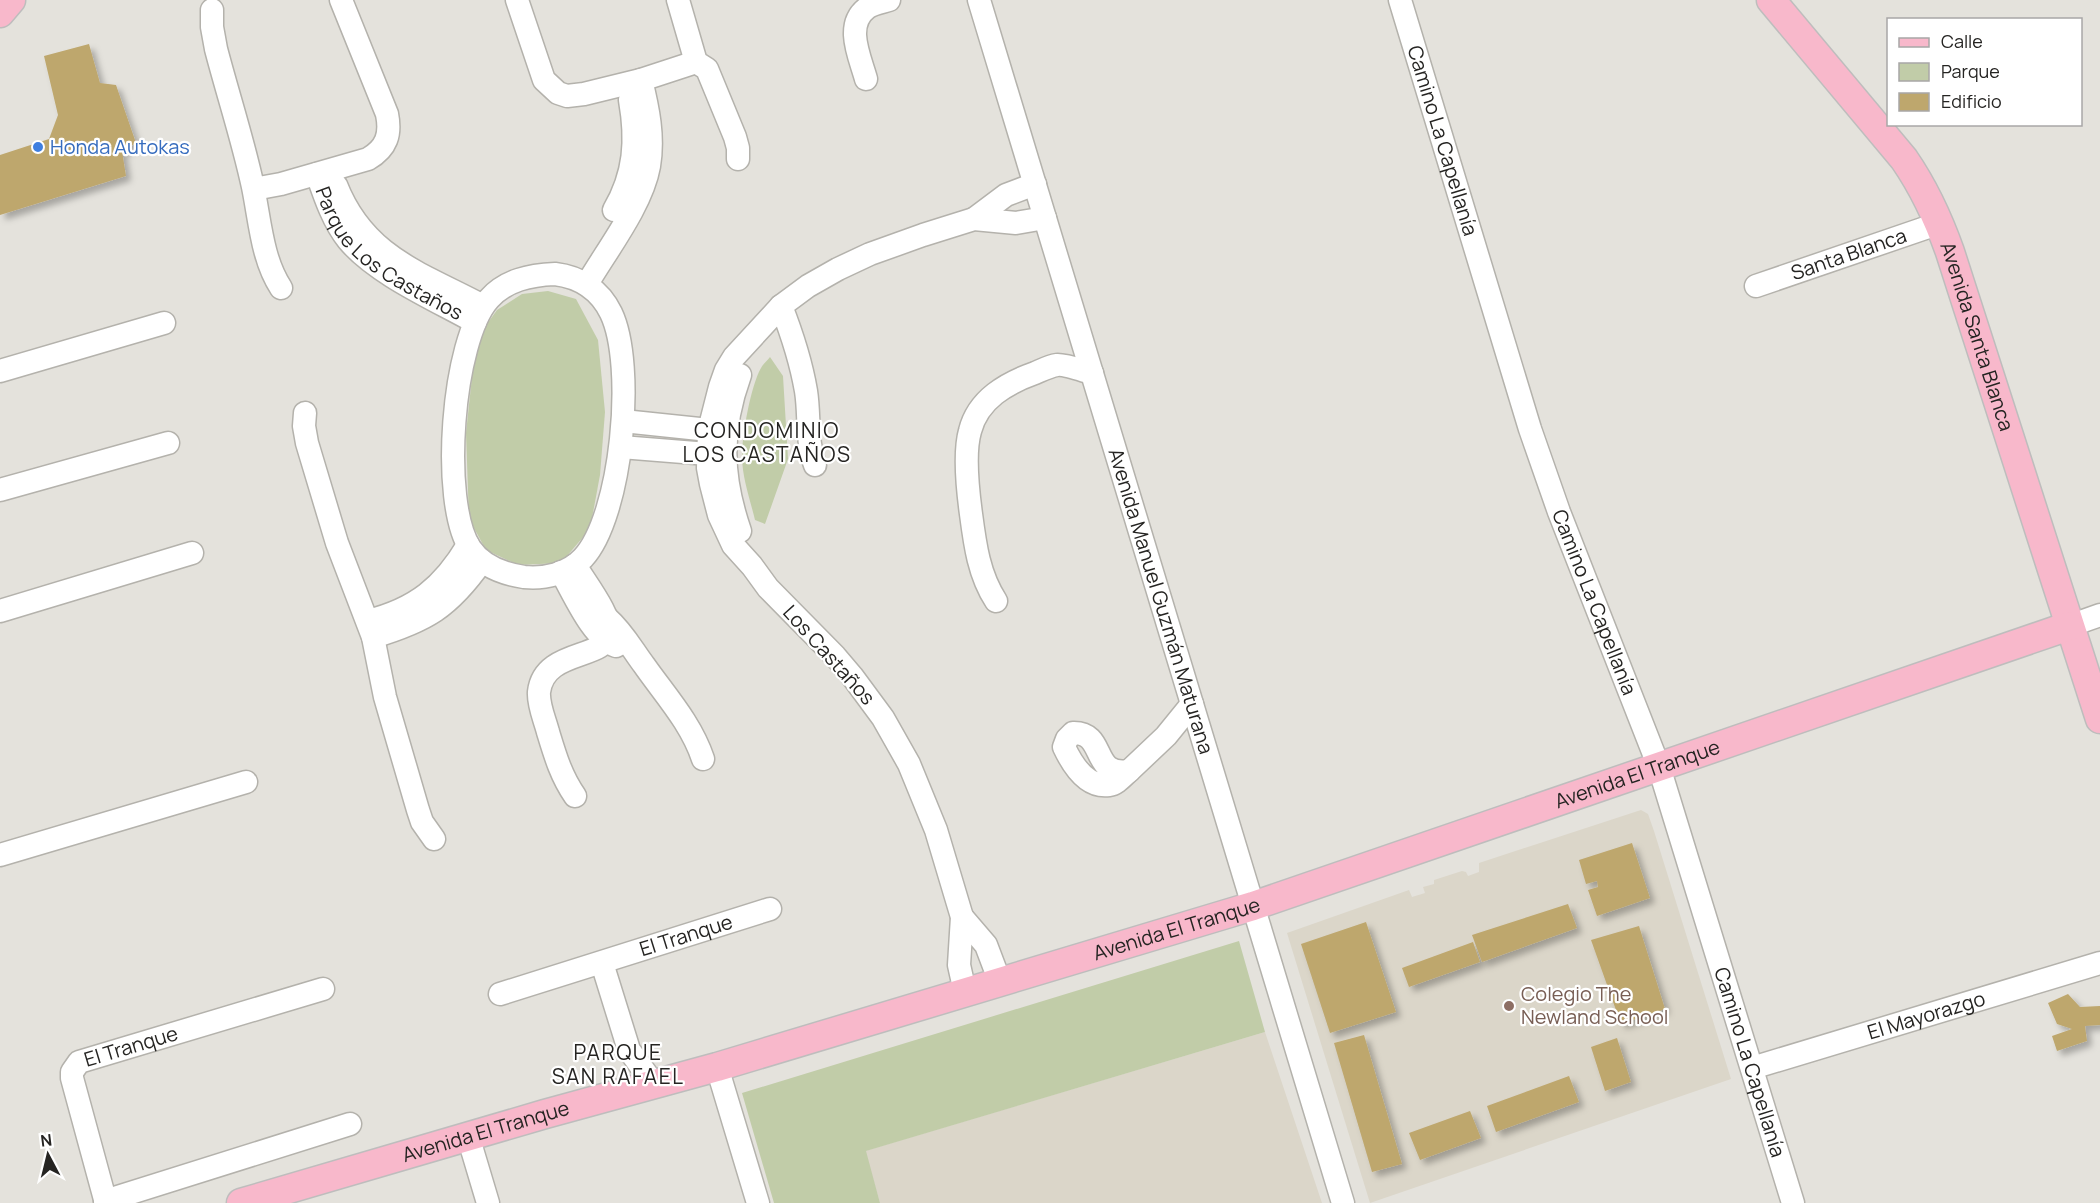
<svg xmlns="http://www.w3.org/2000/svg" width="2100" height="1203" font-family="Manrope,sans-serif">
<defs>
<filter id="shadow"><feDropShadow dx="5" dy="5" stdDeviation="3" flood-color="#0004"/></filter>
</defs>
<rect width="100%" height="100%" fill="#e4e2dc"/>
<g fill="#dbd6c9">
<polygon points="1641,810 1648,814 1654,831 1731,1079 1370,1203 1287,933 1409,890 1412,897 1425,893 1423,887 1434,884 1434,880 1462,871 1466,872 1468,876 1479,872 1479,863"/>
<polygon points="1265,1032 1322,1203 880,1203 865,1151"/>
</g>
<g fill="#c1cca8">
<polygon points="548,291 576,299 598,340 605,412 600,475 590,529 561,563 518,565 486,550 469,519 466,433 474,358 484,328 497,310 522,294"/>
<path d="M770 357 783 376 788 459 765 524 755 520C750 499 742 477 742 456 742 435 751 385 761 368 763 364 767 361 770 357Z"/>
<polygon points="1239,941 1265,1032 866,1151 880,1203 774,1203 742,1093"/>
</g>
<g fill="#bea76d" filter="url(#shadow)">
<polygon points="89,44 100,83 116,85 136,143 122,151 126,176 0,215 0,155 49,139 58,115 44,56"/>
<polygon points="1632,843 1650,898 1597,916 1588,890 1598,887 1597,881 1586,884 1579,860"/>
<polygon points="1568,904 1577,928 1482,962 1472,935"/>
<polygon points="1366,922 1396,1012 1330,1033 1301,944"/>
<polygon points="1639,926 1665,1009 1621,1024 1591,940"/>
<polygon points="1473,942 1480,962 1409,987 1402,968"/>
<polygon points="2068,994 2080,1007 2100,1006 2100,1025 2085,1026 2087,1041 2057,1051 2052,1036 2072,1029 2057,1024 2048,1003"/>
<polygon points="1364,1035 1402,1164 1372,1172 1334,1043"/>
<polygon points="1617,1038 1631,1082 1605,1091 1591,1047"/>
<polygon points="1569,1076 1579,1102 1496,1132 1487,1106"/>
<polygon points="1470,1111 1481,1138 1420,1160 1409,1133"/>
</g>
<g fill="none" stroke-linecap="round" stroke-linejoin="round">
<g stroke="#b4b2ac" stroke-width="25">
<g id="minor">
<polyline points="517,0 544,80 558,93 567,96 584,94 641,80 696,62"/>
<polyline points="678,0 696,62 707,69 735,137 738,148 738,159"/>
<path id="s1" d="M979 0 1343 1203"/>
<path id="s2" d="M1400 0 1530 429 1559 512 1659 767 1793 1203"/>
<path d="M212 10V27L216 49C228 95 243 140 253 187 260 221 262 259 281 288"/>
<path d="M866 79C860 57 844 25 867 8 872 4 883 2 889 0"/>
<path id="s3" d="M317 174C325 197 333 221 348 240 376 274 436 300 475 322"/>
<path d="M336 185C364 257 421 273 483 306"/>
<path d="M254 189 281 184 368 159C387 148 391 134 387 114L341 0"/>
<path d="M614 210C635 174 637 140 630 100"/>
<polyline points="974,219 1006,195 1035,184"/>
<path d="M555 274C580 277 600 290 611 313 636 365 622 516 583 558 568 574 545 579 524 577 504 574 482 566 470 548 440 502 452 340 489 299 506 280 530 275 555 274Z"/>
<path d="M587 284C607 250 642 205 649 166 654 137 648 108 641 80"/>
<path id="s4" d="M1756 286 1940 223"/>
<path d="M781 306C792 334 801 362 806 391 810 416 806 441 815 465"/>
<polyline points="0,371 164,323"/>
<path d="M740 375C720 430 721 476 740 531"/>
<polyline points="305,413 304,426 307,443 337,543 373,637 385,697 418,810 422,822 434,839"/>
<polyline points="623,421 709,430 719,440"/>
<polyline points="621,447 708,454 720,448"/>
<polyline points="0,490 168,443"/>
<path d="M561 572C574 594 592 638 616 646"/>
<path d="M996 601C979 575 975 545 971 514 968 492 964 452 970 431 978 399 1007 383 1035 373 1042 370 1050 366 1057 365 1064 364 1084 371 1092 373"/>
<polyline points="0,611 192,553"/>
<path d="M607 618C623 632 632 649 644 665 665 695 691 723 703 759"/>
<path d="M368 621C416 609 443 587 468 545"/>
<polyline points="2069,626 2100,615"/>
<path d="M373 637C426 621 449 608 482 561"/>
<path d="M1073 733C1107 732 1090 777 1129 771 1123 776 1117 784 1109 785 1087 788 1072 764 1064 747L1067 739Z"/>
<polyline points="1129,771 1166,736 1192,704"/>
<path d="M575 796C561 776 555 755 548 732 545 720 538 705 539 692 544 649 605 660 609 634 613 617 584 581 575 565"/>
<polyline points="0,855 246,782"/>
<polyline points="962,917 986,945 1000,982"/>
<polyline points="602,963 629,1050 653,1083"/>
<polyline points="965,992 959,965 962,917 936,830 909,764 883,718 852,676 835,656 768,588 752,566 733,545 719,515 711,484 708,468 709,430 720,387 726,370 734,357 781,306 808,286 838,269 870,254 923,235 974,219 1016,223 1045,218"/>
<path id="s5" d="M500 994 770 909"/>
<polyline points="717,1067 758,1203"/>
<path id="s6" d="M1752 1068 2100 963"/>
<polyline points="468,1136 488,1203"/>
<polyline points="105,1201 350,1124"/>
<path id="s7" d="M106 1203 72 1078V1072L79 1062 323 989"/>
</g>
</g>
<g stroke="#bebdbd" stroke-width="31">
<g id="major">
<path id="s8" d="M1771 0 1904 159C1924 188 1938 218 1950 252L2100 719"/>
<polyline points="0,13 11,0"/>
<path id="s9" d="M241 1203 545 1114 717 1067 1253 906 2069 626"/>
</g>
</g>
<use href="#minor" stroke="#fff" stroke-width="22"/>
<use href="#major" stroke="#f8b8cb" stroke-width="28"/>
</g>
<circle fill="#3f7fe0" stroke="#fff" stroke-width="2" cx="38" cy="147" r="6"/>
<circle fill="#8d6e63" stroke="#fff" stroke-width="2" cx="1509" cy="1006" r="6"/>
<g text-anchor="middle" stroke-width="4.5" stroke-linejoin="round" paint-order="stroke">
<g font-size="20" fill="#252422" stroke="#fff">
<text dy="7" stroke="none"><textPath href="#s2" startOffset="147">Camino La Capellanía</textPath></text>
<text dy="7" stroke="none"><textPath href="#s3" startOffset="112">Parque Los Castaños</textPath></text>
<text dy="7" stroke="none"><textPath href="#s4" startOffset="98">Santa Blanca</textPath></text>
<text dy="7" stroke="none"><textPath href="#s8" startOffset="400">Avenida Santa Blanca</textPath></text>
<text dy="7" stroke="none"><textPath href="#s1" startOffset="628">Avenida Manuel Guzmán Maturana</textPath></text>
<text dy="7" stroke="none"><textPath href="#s2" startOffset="633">Camino La Capellanía</textPath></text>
<text transform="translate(829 655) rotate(48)" y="7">Los Castaños</text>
<text dy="7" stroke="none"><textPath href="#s9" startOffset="1461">Avenida El Tranque</textPath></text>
<text dy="7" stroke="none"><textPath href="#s9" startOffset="975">Avenida El Tranque</textPath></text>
<text dy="7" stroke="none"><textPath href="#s5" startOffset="195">El Tranque</textPath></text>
<text dy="7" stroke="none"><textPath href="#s6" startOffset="182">El Mayorazgo</textPath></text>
<text dy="7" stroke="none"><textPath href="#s7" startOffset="202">El Tranque</textPath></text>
<text dy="7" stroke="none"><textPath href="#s2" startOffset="1119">Camino La Capellanía</textPath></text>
<text dy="7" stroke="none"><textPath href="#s9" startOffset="255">Avenida El Tranque</textPath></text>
</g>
<g font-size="20" fill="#366cbe" stroke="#fff" text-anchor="start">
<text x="50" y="154">Honda Autokas</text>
</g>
<g font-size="20" fill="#785e54" stroke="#fff" text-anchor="start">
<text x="1521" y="1001">Colegio The<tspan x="1521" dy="23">Newland School</tspan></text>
</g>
<g font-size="21" letter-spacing="1.5" fill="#252422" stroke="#fff">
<text x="767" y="438">CONDOMINIO<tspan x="767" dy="24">LOS CASTAÑOS</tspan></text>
<text x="618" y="1060">PARQUE<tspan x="618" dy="24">SAN RAFAEL</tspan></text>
</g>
</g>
<rect x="1887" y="18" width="195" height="108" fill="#ffffff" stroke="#a8a7a7" stroke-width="1.5"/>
<rect x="1899" y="38" width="30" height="9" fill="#f8b8cb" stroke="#a8a7a7" stroke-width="1.5"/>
<text x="1941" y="48" font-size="18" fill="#252422">Calle</text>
<rect x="1899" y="63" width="30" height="18" fill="#c1cca8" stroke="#a8a7a7" stroke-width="1.5"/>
<text x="1941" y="78" font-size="18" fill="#252422">Parque</text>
<rect x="1899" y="93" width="30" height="18" fill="#bea76d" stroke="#a8a7a7" stroke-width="1.5"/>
<text x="1941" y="108" font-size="18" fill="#252422">Edificio</text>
<g transform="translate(48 1155) rotate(353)" stroke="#ffffff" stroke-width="4.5" paint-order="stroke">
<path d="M0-4.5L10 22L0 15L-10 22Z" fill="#252422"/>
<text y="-9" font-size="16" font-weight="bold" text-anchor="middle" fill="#252422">N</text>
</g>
</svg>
